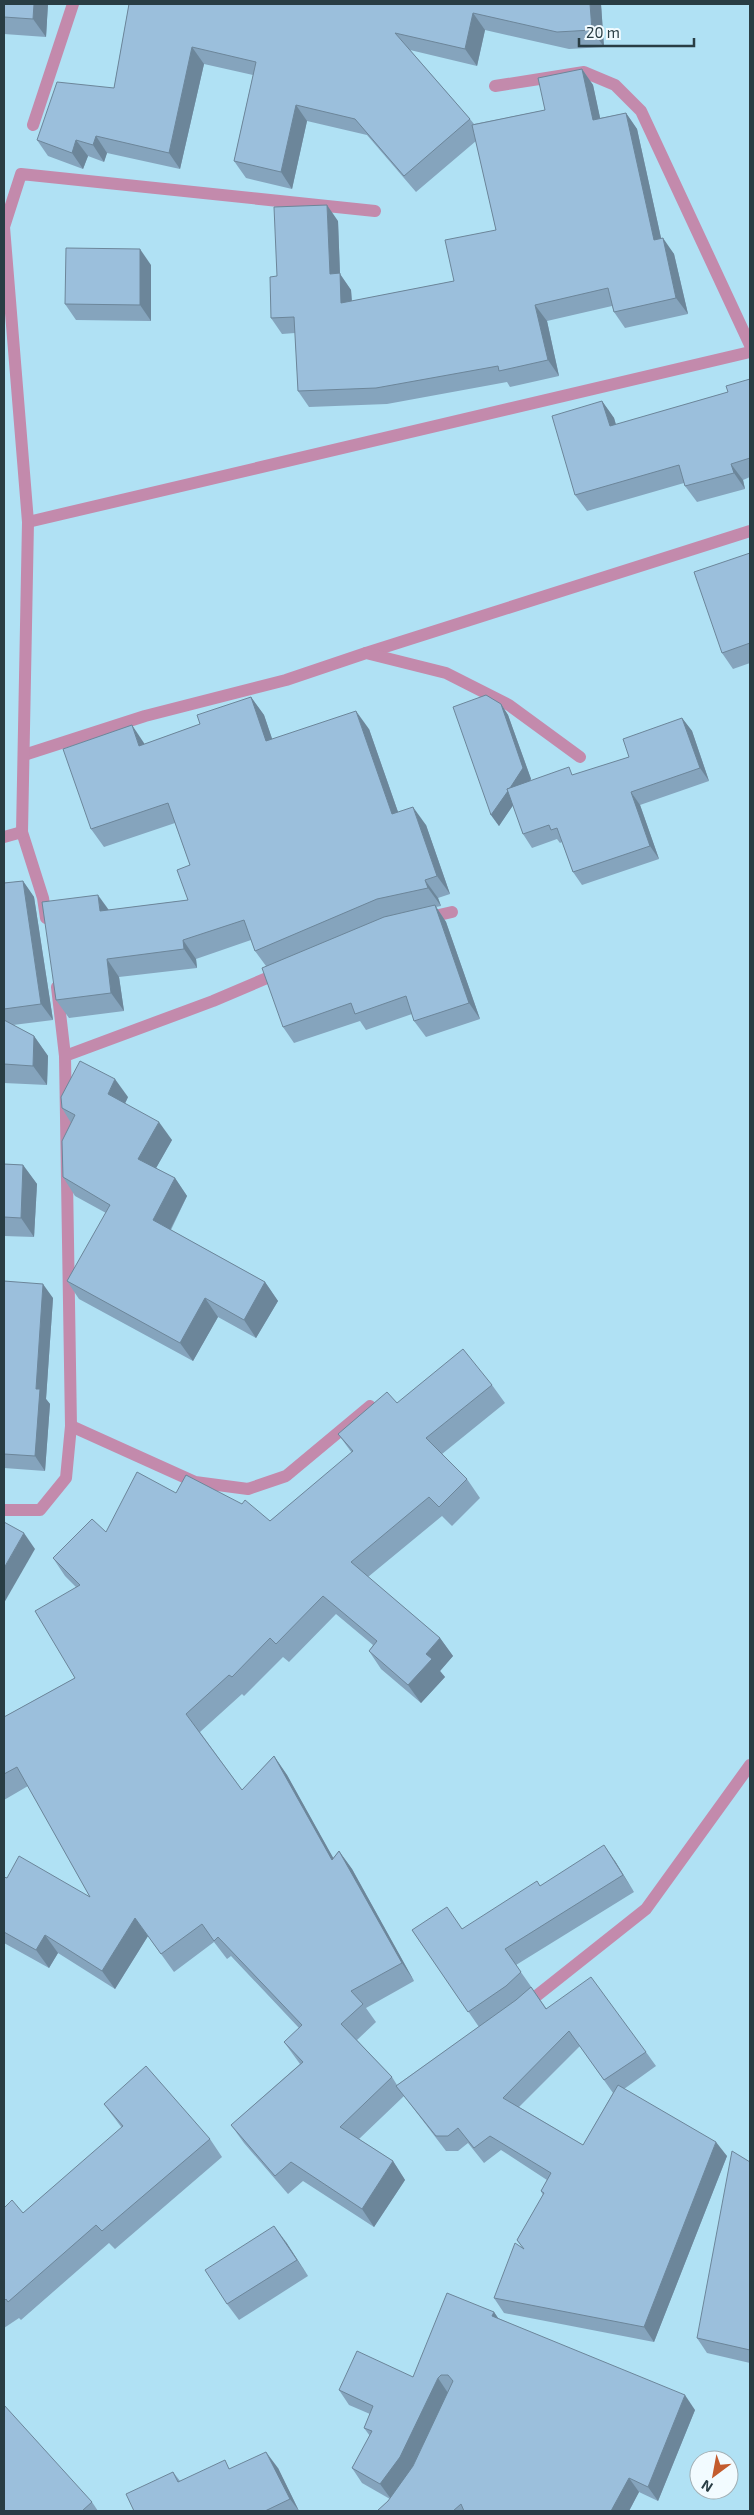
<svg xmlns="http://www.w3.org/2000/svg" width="754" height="2515" font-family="'Exo 2',sans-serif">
<rect width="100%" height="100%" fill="#b0e1f4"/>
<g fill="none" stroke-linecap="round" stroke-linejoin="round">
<g stroke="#c38aac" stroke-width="12">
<polyline points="495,86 584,72 615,85 641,111 750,345"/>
<polyline points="33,125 73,4"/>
<polyline points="28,522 750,352"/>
<polyline points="366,653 750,531"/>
<polyline points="24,755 145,716 286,680 366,653 446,673 509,705 580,757"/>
<polyline points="22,832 43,898 46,918"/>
<polyline points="4,837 22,832 28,522 4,227 21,174 375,211"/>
<polyline points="426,918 452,912"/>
<polyline points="65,1056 213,1001 281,972"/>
<polyline points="71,1426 195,1482 248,1489 286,1476 370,1406"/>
<polyline points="4,1510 40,1510 66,1478 71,1426 65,1056 57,987"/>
<polyline points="525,2005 646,1909 750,1765"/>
</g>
</g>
<g fill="#85a4bd" fill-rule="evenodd">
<polygon points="4,4 48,4 46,37 4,34"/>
<polygon points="129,4 601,4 604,47 569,49 485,30 477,66 410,50 470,119 474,124 545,110 582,69 593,85 600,118 626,113 637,129 661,238 674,254 688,314 625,328 614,312 612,306 547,321 559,376 510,387 507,382 387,404 309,407 298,391 295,333 282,334 271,318 277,276 338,221 340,274 351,290 352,301 454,281 496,230 476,141 416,192 367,135 307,121 292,189 246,178 234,161 253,75 204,64 180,169 107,153 104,162 88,156 83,169 48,156 37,140 114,88"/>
<polygon points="151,265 151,321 76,320 65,304"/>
<polygon points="750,379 750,477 743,480 745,489 697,502 685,486 684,483 587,511 575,495 602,401 614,418 616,425 728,392"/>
<polygon points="750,553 750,663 733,669 722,653"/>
<polygon points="251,697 264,715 272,739 369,729 398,812 426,825 450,894 438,898 441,906 436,907 446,922 480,1019 426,1037 414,1021 412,1014 366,1030 360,1021 294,1043 283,1027 266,966 255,951 251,940 196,959 197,968 119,977 124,1011 69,1018 56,1000 109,910 188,900 190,865 175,823 104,847 91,829 145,744 200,724"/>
<polygon points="501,704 508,715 531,779 530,781 574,775 629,757 682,718 692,731 709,781 640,805 659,859 582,885 573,872 562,842 560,843 557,839 532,848 523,834 513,805 499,826 491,815"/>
<polygon points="23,881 34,897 53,1020 13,1025 34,1036 48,1056 47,1085 4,1083 4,883"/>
<polygon points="128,1097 125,1103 172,1140 156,1168 175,1178 187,1196 171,1230 265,1282 278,1301 256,1338 218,1317 193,1361 79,1299 67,1281 106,1213 75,1196 63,1177 71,1123 62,1108"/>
<polygon points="4,1164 23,1165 37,1184 34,1237 4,1236"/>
<polygon points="4,1281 53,1298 46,1399 50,1404 45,1471 4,1468"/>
<path d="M492 1385 505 1403 442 1454 467 1479 480 1498 452 1526 442 1516 368 1577 440 1638 453 1656 440 1671 445 1677 421 1703 381 1669 369 1651 373 1645 336 1614 289 1662 283 1657 244 1696 242 1694 200 1732 242 1790 274 1756 287 1775 333 1858 339 1851 352 1869 414 1981 366 2008 376 2022 357 2040 392 2077 397 2085 479 2027 412 1930 462 1929 541 1886 615 1861 634 1892 516 1965 546 2008 646 2052 656 2066 624 2089 727 2156 654 2342 504 2313 494 2298 523 2248 517 2240 543 2195 541 2191 547 2180 501 2150 484 2163 468 2143 458 2151H446L404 2096 359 2139 393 2161 405 2180 374 2227 303 2181 288 2194 244 2143 231 2125 300 2064 284 2042 299 2028 231 1956 227 1959 214 1942 174 1972 148 1936 115 1989 58 1953 49 1968 4 1943V1877L7 1878 90 1897 28 1786 4 1800V1717L75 1678 76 1587 65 1576 53 1558 106 1532 176 1493 270 1521 352 1453 338 1434 397 1403ZM580 2046 613 2093 583 2145 519 2107Z"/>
<polygon points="104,2104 210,2139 222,2157 115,2249 109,2243 21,2320 19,2318 4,2328 4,2208 23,2213 122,2128"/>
<polygon points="750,2162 750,2363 707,2353 697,2338"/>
<polygon points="286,2242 308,2276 239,2320 227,2304"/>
<path d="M494 2312 498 2318 695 2410 658 2501 639 2492 629 2511H377L390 2499 362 2483 352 2468 370 2436 364 2428 370 2414 349 2405 339 2390 413 2377ZM431 2428 413 2466 411 2469Z"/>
<polygon points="278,2468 299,2511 134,2511 173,2472 180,2481 231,2469"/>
<polygon points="92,2502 98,2511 4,2511"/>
</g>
<g fill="#6c869a">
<polygon points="34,4 48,4 46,37 33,19"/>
<polygon points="590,4 601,4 604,47 592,30"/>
<polygon points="473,13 485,30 477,66 465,49"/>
<polygon points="192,47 204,64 180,169 169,153"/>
<polygon points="582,69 593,85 604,136 593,120"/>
<polygon points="296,105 307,121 292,189 281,172"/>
<polygon points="626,113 637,129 665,256 654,240"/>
<polygon points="96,136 107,153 104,162 93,145"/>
<polygon points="76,140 88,156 83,169 72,153"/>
<polygon points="327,205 338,221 340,274 351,290 353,320 341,303 330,274"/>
<polygon points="663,238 674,254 688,314 676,298"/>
<polygon points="140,249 151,265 151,321 140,305"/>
<polygon points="535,305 547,321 559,376 548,360"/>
<polygon points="602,401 614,418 621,442 610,426"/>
<polygon points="731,464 743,480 745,489 734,473"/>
<polygon points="251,697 264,715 279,759 266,741"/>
<polygon points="501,704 508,715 531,779 499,826 491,815"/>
<polygon points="356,711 369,729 405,832 392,814"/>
<polygon points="682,718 692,731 709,781 700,768"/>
<polygon points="132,725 144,743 152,765 139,746"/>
<polygon points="631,792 640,805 659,859 650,846"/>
<polygon points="413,807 426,825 450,894 437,876"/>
<polygon points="425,880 438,898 441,906 428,888"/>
<polygon points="23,881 34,897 53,1020 41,1004"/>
<polygon points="98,895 111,913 100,911"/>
<polygon points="435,905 446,922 480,1019 469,1003"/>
<polygon points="183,940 196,959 197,968 184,949"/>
<polygon points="107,959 119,977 124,1011 111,993"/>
<polygon points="34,1036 48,1056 47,1085 33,1066"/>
<polygon points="115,1079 128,1097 121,1112 108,1094"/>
<polygon points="159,1122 172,1140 151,1177 138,1159"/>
<polygon points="23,1165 37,1184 34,1237 21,1218"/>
<polygon points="175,1178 187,1196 166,1238 153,1220"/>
<polygon points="265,1282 278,1301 256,1338 244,1320"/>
<polygon points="43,1284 53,1298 46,1399 50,1404 45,1471 35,1456 36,1389"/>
<polygon points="205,1298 218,1317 193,1361 180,1343"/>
<polygon points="24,1533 35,1549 4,1603 4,1568"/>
<polygon points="440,1638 453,1656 440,1671 445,1677 421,1703 408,1685 426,1654"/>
<polygon points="274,1756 287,1775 345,1879 332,1860"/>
<polygon points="604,1845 615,1861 634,1892 623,1875"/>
<polygon points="339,1851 352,1869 414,1981 402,1963"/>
<polygon points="135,1918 148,1936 115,1989 102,1971"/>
<polygon points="45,1935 58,1953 49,1968 36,1950"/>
<polygon points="716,2142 727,2156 654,2342 644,2327"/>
<polygon points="393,2161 405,2180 374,2227 362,2209"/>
<polygon points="274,2226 286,2242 308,2276 297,2260"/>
<polygon points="494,2312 504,2327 492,2316"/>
<polygon points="438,2378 448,2393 410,2472 391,2499 380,2484"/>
<polygon points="685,2395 695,2410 658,2501 648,2487"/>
<polygon points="266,2452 278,2468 299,2511 290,2499"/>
<polygon points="629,2478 639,2492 629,2511 611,2511"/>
</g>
<g fill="#9bbfdc" stroke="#6c869a">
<polygon points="4,4 34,4 33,19 4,17"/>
<polygon points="129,4 590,4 592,30 557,32 473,13 465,49 395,33 470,119 404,176 355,119 296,105 281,172 234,161 256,62 192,47 169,153 96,136 93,145 76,140 72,153 37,140 57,82 114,88"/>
<polygon points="582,69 593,120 626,113 654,240 663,238 676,298 614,312 608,288 535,305 548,360 499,371 498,366 376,388 298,391 294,317 271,318 270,277 277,276 274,207 327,205 330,274 340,273 341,303 454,281 445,240 496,230 472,125 545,110 538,78"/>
<polygon points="66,248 140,249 140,305 65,304"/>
<polygon points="750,379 750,458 731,464 734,473 685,486 679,465 575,495 552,416 602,401 610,426 728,392 726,386"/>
<polygon points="750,553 750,643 722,653 694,572"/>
<polygon points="486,695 501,704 523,768 510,788 507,789 508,791 491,815 453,707"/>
<polygon points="251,697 266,741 356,711 392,814 413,807 437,876 425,880 428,888 377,899 255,951 244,920 183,940 184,949 107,959 111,993 56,1000 42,902 98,895 100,911 188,900 177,870 190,865 168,803 91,829 63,749 132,725 139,746 200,724 197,715"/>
<polygon points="682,718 700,768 631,792 650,846 573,872 557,828 551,830 549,825 523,834 507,789 569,767 572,775 629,757 623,739"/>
<polygon points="23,881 41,1004 4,1009 4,883"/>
<polygon points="435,905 469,1003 414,1021 406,996 355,1014 351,1003 283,1027 262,968 384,917"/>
<polygon points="4,1020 34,1036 33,1066 4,1064"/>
<polygon points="80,1061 115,1079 108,1094 159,1122 138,1159 175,1178 153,1220 265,1282 244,1320 205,1298 180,1343 67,1281 110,1205 63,1177 62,1141 75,1115 62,1108 61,1097"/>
<polygon points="4,1164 23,1165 21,1218 4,1217"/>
<polygon points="4,1281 43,1284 36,1389 40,1389 35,1456 4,1454"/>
<polygon points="463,1349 492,1385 426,1438 467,1479 439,1507 429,1497 351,1562 440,1638 426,1654 432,1659 408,1685 369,1651 377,1641 323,1596 276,1644 270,1638 232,1677 229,1675 186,1714 242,1790 274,1756 332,1860 339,1851 402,1963 351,1991 363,2004 341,2024 392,2077 340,2127 393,2161 362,2209 291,2162 275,2176 231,2125 303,2062 284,2042 302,2025 218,1937 214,1941 202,1924 161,1954 135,1918 102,1971 45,1935 36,1950 4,1932 4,1877 7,1878 19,1856 90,1897 17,1767 4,1774 4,1717 75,1678 35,1611 80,1585 53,1558 92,1519 106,1532 137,1472 176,1493 186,1475 242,1504 245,1500 270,1521 353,1451 338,1434 387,1392 397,1403"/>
<polygon points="4,1522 24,1533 4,1568"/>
<polygon points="604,1845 623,1875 505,1949 521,1972 506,1986 468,2012 412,1930 447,1907 462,1929 537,1881 540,1886"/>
<polygon points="591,1977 646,2052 604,2080 569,2031 503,2098 583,2145 618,2085 716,2142 644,2327 494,2298 515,2243 524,2249 517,2240 544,2193 541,2191 551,2173 490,2136 474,2148 458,2128 448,2136 436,2136 396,2086 516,2000 531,1987 546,2009"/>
<polygon points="146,2066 210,2139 102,2231 96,2225 8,2302 6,2299 4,2301 4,2208 12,2200 23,2213 123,2126 104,2104"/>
<polygon points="732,2151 750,2162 750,2350 697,2338"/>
<polygon points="274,2226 297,2260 227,2304 205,2270"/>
<polygon points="447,2293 494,2312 492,2316 685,2395 648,2487 629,2478 611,2511 464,2511 461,2504 453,2511 377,2511 388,2501 413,2466 453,2381 448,2375 441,2375 438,2378 400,2457 380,2484 352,2468 372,2431 364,2428 373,2406 339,2390 357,2351 413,2377"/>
<polygon points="4,2405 92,2502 82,2511 4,2511"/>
<polygon points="266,2452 290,2499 265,2511 134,2511 126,2494 173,2472 178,2482 225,2460 229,2469"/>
</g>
<rect width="754" height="2515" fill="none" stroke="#293d44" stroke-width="10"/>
<g transform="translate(714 2475) rotate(212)"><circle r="24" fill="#f2fbff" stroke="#a2afb4"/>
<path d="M0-4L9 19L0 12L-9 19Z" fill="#c35c2e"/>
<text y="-8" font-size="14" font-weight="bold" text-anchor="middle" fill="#293d44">N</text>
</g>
<path d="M579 38v8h115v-8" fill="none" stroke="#293d44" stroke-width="2.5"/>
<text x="586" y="38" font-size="15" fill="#293d44" stroke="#f2fbff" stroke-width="4" paint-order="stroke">20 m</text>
</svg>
